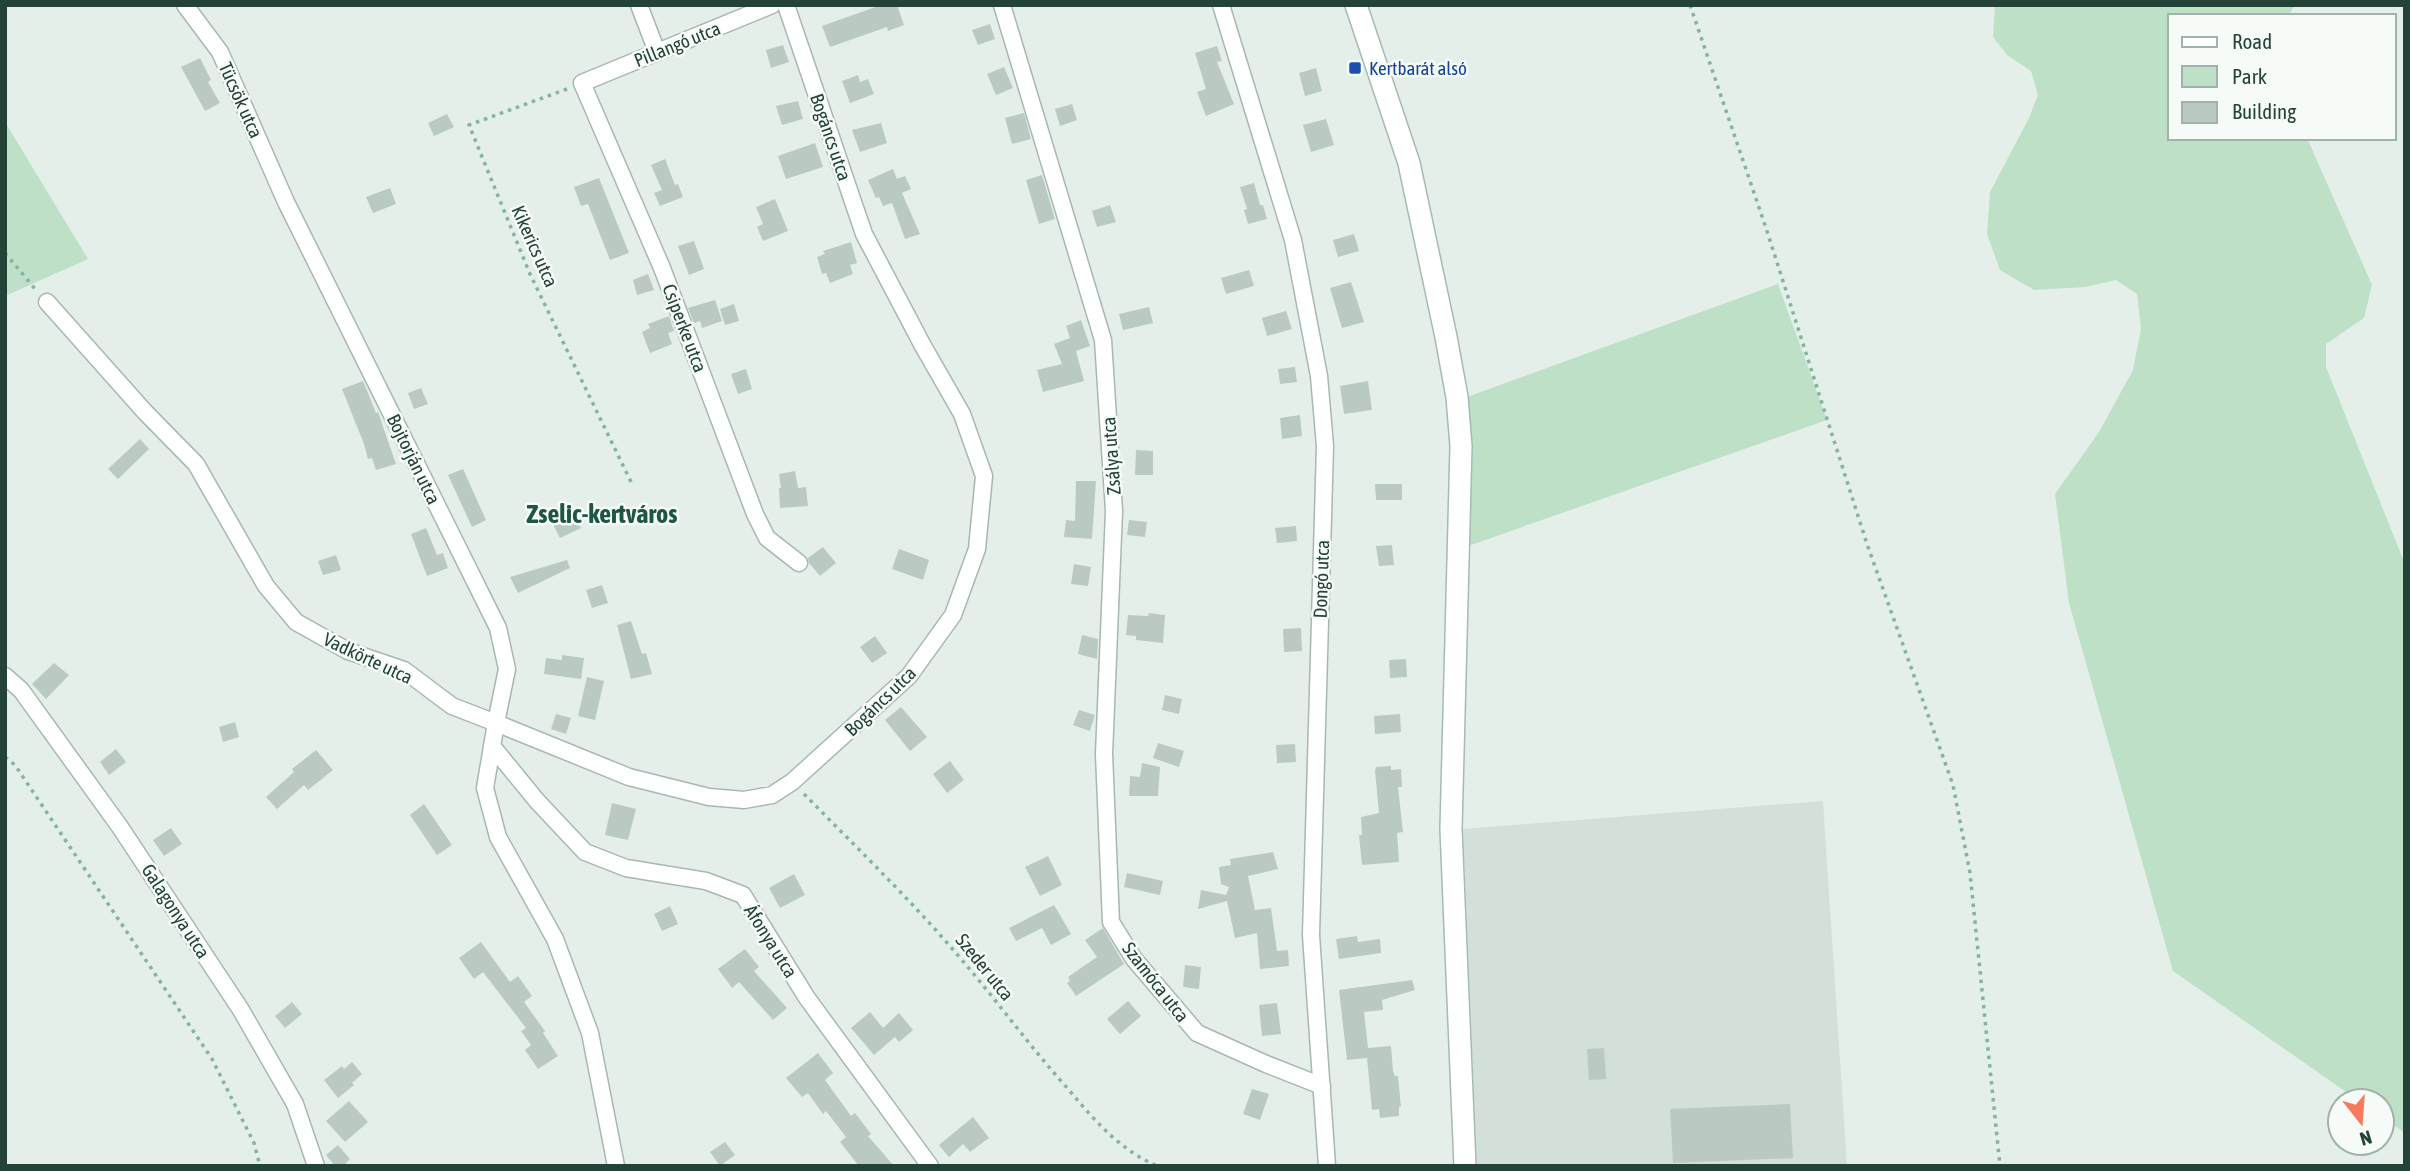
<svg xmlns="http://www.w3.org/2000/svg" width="2410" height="1171" font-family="'Asap Condensed',sans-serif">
<rect width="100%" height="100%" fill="#e5efea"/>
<polygon fill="#d3dfd9" points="1823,801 1847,1166 1477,1166 1463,829"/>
<g fill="#bee0c6">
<polygon points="1995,5 2295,5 2288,16 2170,16 2170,138 2307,138 2372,285 2364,318 2326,344 2326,367 2405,564 2405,1133 2382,1117 2382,1101 2359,1101 2173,971 2069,603 2055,494 2099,432 2133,370 2141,329 2137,294 2116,280 2085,287 2034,290 2000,270 1987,234 1990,192 2029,118 2038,95 2031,71 2007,55 1993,37"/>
<polygon points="5,122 88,259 5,296"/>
<polygon points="1778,284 1827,420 1468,546 1467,397"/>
</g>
<g fill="#bacac3">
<polygon points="881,5 897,5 904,25 888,31 887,27 830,47 822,26"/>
<polygon points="990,24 995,39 978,45 972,30"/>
<polygon points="783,45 789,62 771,68 766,50"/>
<polygon points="1217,46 1222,61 1217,62 1234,104 1206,116 1197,92 1206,89 1195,53"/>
<polygon points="200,58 211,80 208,82 220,103 205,111 181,67"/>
<polygon points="1004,67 1013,88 996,95 987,74"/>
<polygon points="1316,68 1322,91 1305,96 1299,73"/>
<polygon points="858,75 860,82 868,79 874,94 850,103 842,81"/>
<polygon points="798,101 803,119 782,125 776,106"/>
<polygon points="1072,104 1077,120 1060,126 1055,109"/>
<polygon points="1024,113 1031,139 1012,144 1005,118"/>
<polygon points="447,114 454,127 434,136 428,123"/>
<polygon points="1326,119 1334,145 1311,152 1303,125"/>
<polygon points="881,123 887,143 860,152 852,130"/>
<polygon points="815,143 823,167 786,179 778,156"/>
<polygon points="665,159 675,185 678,184 683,197 660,206 654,193 662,190 651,165"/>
<polygon points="893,169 897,179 905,176 911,189 902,193 920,234 905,239 892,203 883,206 879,197 876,198 868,180"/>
<polygon points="1042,175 1055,219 1039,224 1026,180"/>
<polygon points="599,178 629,253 610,260 588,204 581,206 574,187"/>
<polygon points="1254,183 1260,205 1263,205 1267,219 1248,224 1244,210 1247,209 1240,187"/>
<polygon points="390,188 396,204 373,213 366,197"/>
<polygon points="775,199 788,231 763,241 757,227 763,224 756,207"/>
<polygon points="1110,205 1116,222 1097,227 1092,211"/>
<polygon points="1354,234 1359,251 1338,257 1333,240"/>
<polygon points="694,241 704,269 689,275 678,246"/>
<polygon points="851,242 857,263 850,265 853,274 830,283 826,273 822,274 817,257 825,254 823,251"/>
<polygon points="1249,270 1254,286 1226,294 1221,278"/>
<polygon points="648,274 654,290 637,295 633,280"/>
<polygon points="1351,282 1364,322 1342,328 1330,288"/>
<polygon points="715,300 722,321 702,328 700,321 694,323 688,308"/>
<polygon points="734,304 739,321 725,325 720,309"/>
<polygon points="1149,307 1153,323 1123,330 1119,314"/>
<polygon points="1286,311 1292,329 1267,336 1262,318"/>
<polygon points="669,316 674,331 668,333 672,344 650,353 642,332 650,328 648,324"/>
<polygon points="1081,320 1090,346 1076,351 1084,381 1043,392 1037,370 1062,364 1054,344 1070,338 1066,326"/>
<polygon points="1295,367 1297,382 1280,384 1278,369"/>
<polygon points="746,369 752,389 738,394 731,374"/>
<polygon points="363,381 376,413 378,412 396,464 376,470 372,458 368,459 364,444 342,389"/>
<polygon points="1368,381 1372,410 1344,414 1340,386"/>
<polygon points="421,388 428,404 414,409 408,393"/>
<polygon points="1300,415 1302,436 1282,439 1280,418"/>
<polygon points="140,439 149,449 118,479 108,469"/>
<polygon points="1136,450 1153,451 1153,475 1135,475"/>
<polygon points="463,469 486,520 472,527 448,475"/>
<polygon points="795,471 798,488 806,487 808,506 780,508 779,488 781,488 779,474"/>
<polygon points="1076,481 1096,481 1092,539 1064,537 1066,520 1075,521"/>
<polygon points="1375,484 1402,484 1402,500 1376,500"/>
<polygon points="572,510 581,528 560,538 551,521"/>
<polygon points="1129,520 1147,522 1145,537 1127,535"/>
<polygon points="1296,526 1297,541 1277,543 1275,528"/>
<polygon points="426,528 437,555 443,553 448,568 427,576 411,534"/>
<polygon points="1392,545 1394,565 1379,566 1376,546"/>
<polygon points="823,547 836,563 820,576 809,563 808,558"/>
<polygon points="899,549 929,560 923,580 892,569"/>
<polygon points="336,555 341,570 323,575 318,561"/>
<polygon points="567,560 570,568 518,593 510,577"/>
<polygon points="1074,564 1091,567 1088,586 1071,584"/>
<polygon points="602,585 608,603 592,608 586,590"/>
<polygon points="1149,613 1165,615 1163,643 1136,640 1136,636 1126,635 1128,615 1148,616"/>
<polygon points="631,621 642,654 646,653 652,674 631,679 617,625"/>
<polygon points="1301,628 1302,651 1284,652 1283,629"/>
<polygon points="1082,635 1098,639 1097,659 1078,654"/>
<polygon points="875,636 887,653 872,663 860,647"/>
<polygon points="562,655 584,658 581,679 544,674 546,658 562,660"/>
<polygon points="1406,659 1407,677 1390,678 1389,660"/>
<polygon points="54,663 69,675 46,699 32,684"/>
<polygon points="587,677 604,681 595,720 578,716"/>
<polygon points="1165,695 1182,699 1179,714 1162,710"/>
<polygon points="901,707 927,737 910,751 885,720"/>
<polygon points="1079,710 1095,715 1090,731 1073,725"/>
<polygon points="556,714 571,718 566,734 551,729"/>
<polygon points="1400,714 1401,732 1375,734 1374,716"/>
<polygon points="235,722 239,737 223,742 219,727"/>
<polygon points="1158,743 1184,751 1179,767 1153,758"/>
<polygon points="1295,744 1296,762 1277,763 1276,745"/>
<polygon points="116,749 126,762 109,775 100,762"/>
<polygon points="316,750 333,770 308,790 304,785 277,809 266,797 294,772 292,769"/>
<polygon points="950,761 964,780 947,793 933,774"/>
<polygon points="1142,763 1160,767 1158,796 1129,796 1130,776 1140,777"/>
<polygon points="1391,766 1391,770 1401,769 1402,787 1398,787 1403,832 1397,833 1399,862 1362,865 1359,835 1362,835 1361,817 1379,813 1375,771 1376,767"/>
<polygon points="612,803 636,809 628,840 605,835"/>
<polygon points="424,804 452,845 437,855 410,815"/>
<polygon points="171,828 182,844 164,856 153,840"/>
<polygon points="1273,852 1278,869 1248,876 1255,910 1271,908 1277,951 1288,950 1289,966 1260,969 1257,933 1235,938 1227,901 1198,909 1201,890 1226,895 1229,887 1221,884 1219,867 1231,865 1230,859"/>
<polygon points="1048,856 1062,885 1040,896 1025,867"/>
<polygon points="1127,873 1163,881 1160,895 1124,887"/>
<polygon points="794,874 805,895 780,908 769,888"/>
<polygon points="1054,905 1071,934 1051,945 1042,928 1016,941 1009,928"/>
<polygon points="670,906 678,924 662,931 654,914"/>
<polygon points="1103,928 1124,964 1076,996 1067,983 1070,981 1068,977 1097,957 1085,940"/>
<polygon points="1357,936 1358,942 1380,939 1381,953 1339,959 1336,939"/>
<polygon points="481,942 510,982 518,976 532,996 524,1002 545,1031 543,1033 558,1056 538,1069 525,1050 531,1045 521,1031 526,1028 483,972 474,979 459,958"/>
<polygon points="745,949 759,967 754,971 787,1008 773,1020 739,982 732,988 718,969"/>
<polygon points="1185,965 1201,967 1199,989 1183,987"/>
<polygon points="1412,980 1415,990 1382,1000 1383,1010 1364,1012 1368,1048 1391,1046 1393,1071 1395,1076 1398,1076 1401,1107 1399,1107 1399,1116 1380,1118 1379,1109 1372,1110 1367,1058 1347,1060 1339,990"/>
<polygon points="1128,1001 1141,1016 1120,1034 1107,1019"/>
<polygon points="292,1002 302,1014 285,1028 275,1016"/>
<polygon points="1277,1003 1281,1034 1262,1036 1259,1005"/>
<polygon points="870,1012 883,1028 899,1013 913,1030 899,1042 895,1037 874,1055 851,1028"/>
<polygon points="1604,1048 1606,1079 1589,1080 1587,1049"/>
<polygon points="818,1053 833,1073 825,1080 851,1116 855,1113 871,1134 868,1136 894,1166 859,1166 840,1142 846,1137 826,1111 823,1114 808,1093 802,1097 786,1078"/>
<polygon points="352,1062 362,1074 352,1083 354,1085 338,1098 324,1080 342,1066 344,1069"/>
<polygon points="1252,1089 1269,1094 1260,1120 1243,1114"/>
<polygon points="349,1101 368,1122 345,1142 326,1121"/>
<polygon points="1790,1104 1793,1158 1673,1163 1670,1109"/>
<polygon points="973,1117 989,1138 970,1152 963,1144 949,1157 939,1145"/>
<polygon points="725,1142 735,1155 720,1166 710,1152"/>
<polygon points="338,1145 350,1159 343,1166 335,1166 326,1155"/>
</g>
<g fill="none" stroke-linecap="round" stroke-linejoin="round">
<g stroke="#a7b8b1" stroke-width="19">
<g id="street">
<polyline points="185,5 220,52 286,202 498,628 507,669 496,723 629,777 709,797 744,800 772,795 792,782 909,676 953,615 977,549 984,476 962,414 923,346 864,234 786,5"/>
<polyline points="639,5 657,52"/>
<polyline points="772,5 582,83 662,268 755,514 767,538 799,563"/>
<polyline points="1002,5 1103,340 1114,511 1104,754 1111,922 1134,959 1197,1033 1266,1064 1322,1086"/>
<polyline points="1221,5 1293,240 1319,376 1325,446 1311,935 1327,1166"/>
<polyline points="47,302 145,412 196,464 266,586 296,622 348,651 404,670 452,706 496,723 485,788 498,837 555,939 590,1033 616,1166"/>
<polyline points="5,676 21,690 120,827 241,1010 295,1104 316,1166"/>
<polyline points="492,746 537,801 585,852 626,868 706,881 743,895 807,998 930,1166"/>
</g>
</g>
<g stroke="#a3bbb2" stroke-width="24">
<polyline id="secondary" points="1356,5 1409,163 1446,337 1457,397 1461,446 1451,829 1465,1166"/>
</g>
<g stroke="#85b3a3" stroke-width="3.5" stroke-dasharray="3.5 5" stroke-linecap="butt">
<polyline points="1690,5 1766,228 1867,544 1953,785 1970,873 2000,1166"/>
<polyline points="567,89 469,125 530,274 632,484"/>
<polyline points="5,253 36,290"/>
<polyline points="5,757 15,765 212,1059 254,1143 260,1166"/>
<path d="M804 794C857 848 912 901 961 959 998 1002 1031 1048 1069 1090 1094 1120 1120 1150 1157 1166"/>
</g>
<use href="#street" stroke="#fff" stroke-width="16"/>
<use href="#secondary" stroke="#fff" stroke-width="21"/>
</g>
<rect fill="#1a4fb4" stroke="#f6fbf8" stroke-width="2.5" x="1348" y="61" width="14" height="14" rx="3.5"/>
<g text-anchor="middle" stroke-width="5" stroke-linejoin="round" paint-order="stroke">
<g font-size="19" fill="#234238" stroke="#f6fbf8">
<text transform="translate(677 44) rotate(-22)" y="7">Pillangó utca</text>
<text transform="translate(241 100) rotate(66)" y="7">Tücsök utca</text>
<text transform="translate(831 137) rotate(71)" y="7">Bogáncs utca</text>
<text transform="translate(535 246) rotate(66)" y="7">Kikerics utca</text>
<text transform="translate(685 328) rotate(69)" y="7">Csiperke utca</text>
<text transform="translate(1111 456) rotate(-94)" y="7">Zsálya utca</text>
<text transform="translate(414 459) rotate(64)" y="7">Bojtorján utca</text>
<text transform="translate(1321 579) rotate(-88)" y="7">Dongó utca</text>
<text transform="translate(368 658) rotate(25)" y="7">Vadkörte utca</text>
<text transform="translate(880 701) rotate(-44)" y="7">Bogáncs utca</text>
<text transform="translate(176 911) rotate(57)" y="7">Galagonya utca</text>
<text transform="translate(771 941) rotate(58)" y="7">Áfonya utca</text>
<text transform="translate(985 967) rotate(51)" y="7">Szeder utca</text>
<text transform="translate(1156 982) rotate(52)" y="7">Szamóca utca</text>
</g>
<g font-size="19" fill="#164399" stroke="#f6fbf8" text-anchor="start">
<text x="1369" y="75">Kertbarát alsó</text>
</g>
<g font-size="26" font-weight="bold" fill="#1e5545" stroke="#f6fbf8">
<text x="602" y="523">Zselic-kertváros</text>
</g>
</g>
<rect width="2410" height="1171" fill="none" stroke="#234238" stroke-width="14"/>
<rect x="2168" y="14" width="228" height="126" fill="#f6fbf8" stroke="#a2b1ab" stroke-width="2"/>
<rect x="2182" y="37" width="35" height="10" fill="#ffffff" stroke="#a2b1ab" stroke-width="2"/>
<text x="2232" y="49" font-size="21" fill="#234238">Road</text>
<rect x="2182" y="66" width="35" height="21" fill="#bee0c6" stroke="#a2b1ab" stroke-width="2"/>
<text x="2232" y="84" font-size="21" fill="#234238">Park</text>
<rect x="2182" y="102" width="35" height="21" fill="#bacac3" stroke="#a2b1ab" stroke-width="2"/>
<text x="2232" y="119" font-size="21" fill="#234238">Building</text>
<g transform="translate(2361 1122) rotate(163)"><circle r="33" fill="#f6fbf8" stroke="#a2b1ab" stroke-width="2"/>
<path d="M0-5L12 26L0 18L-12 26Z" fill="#f67b5d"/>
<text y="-10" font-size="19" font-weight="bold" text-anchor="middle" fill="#234238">N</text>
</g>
</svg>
